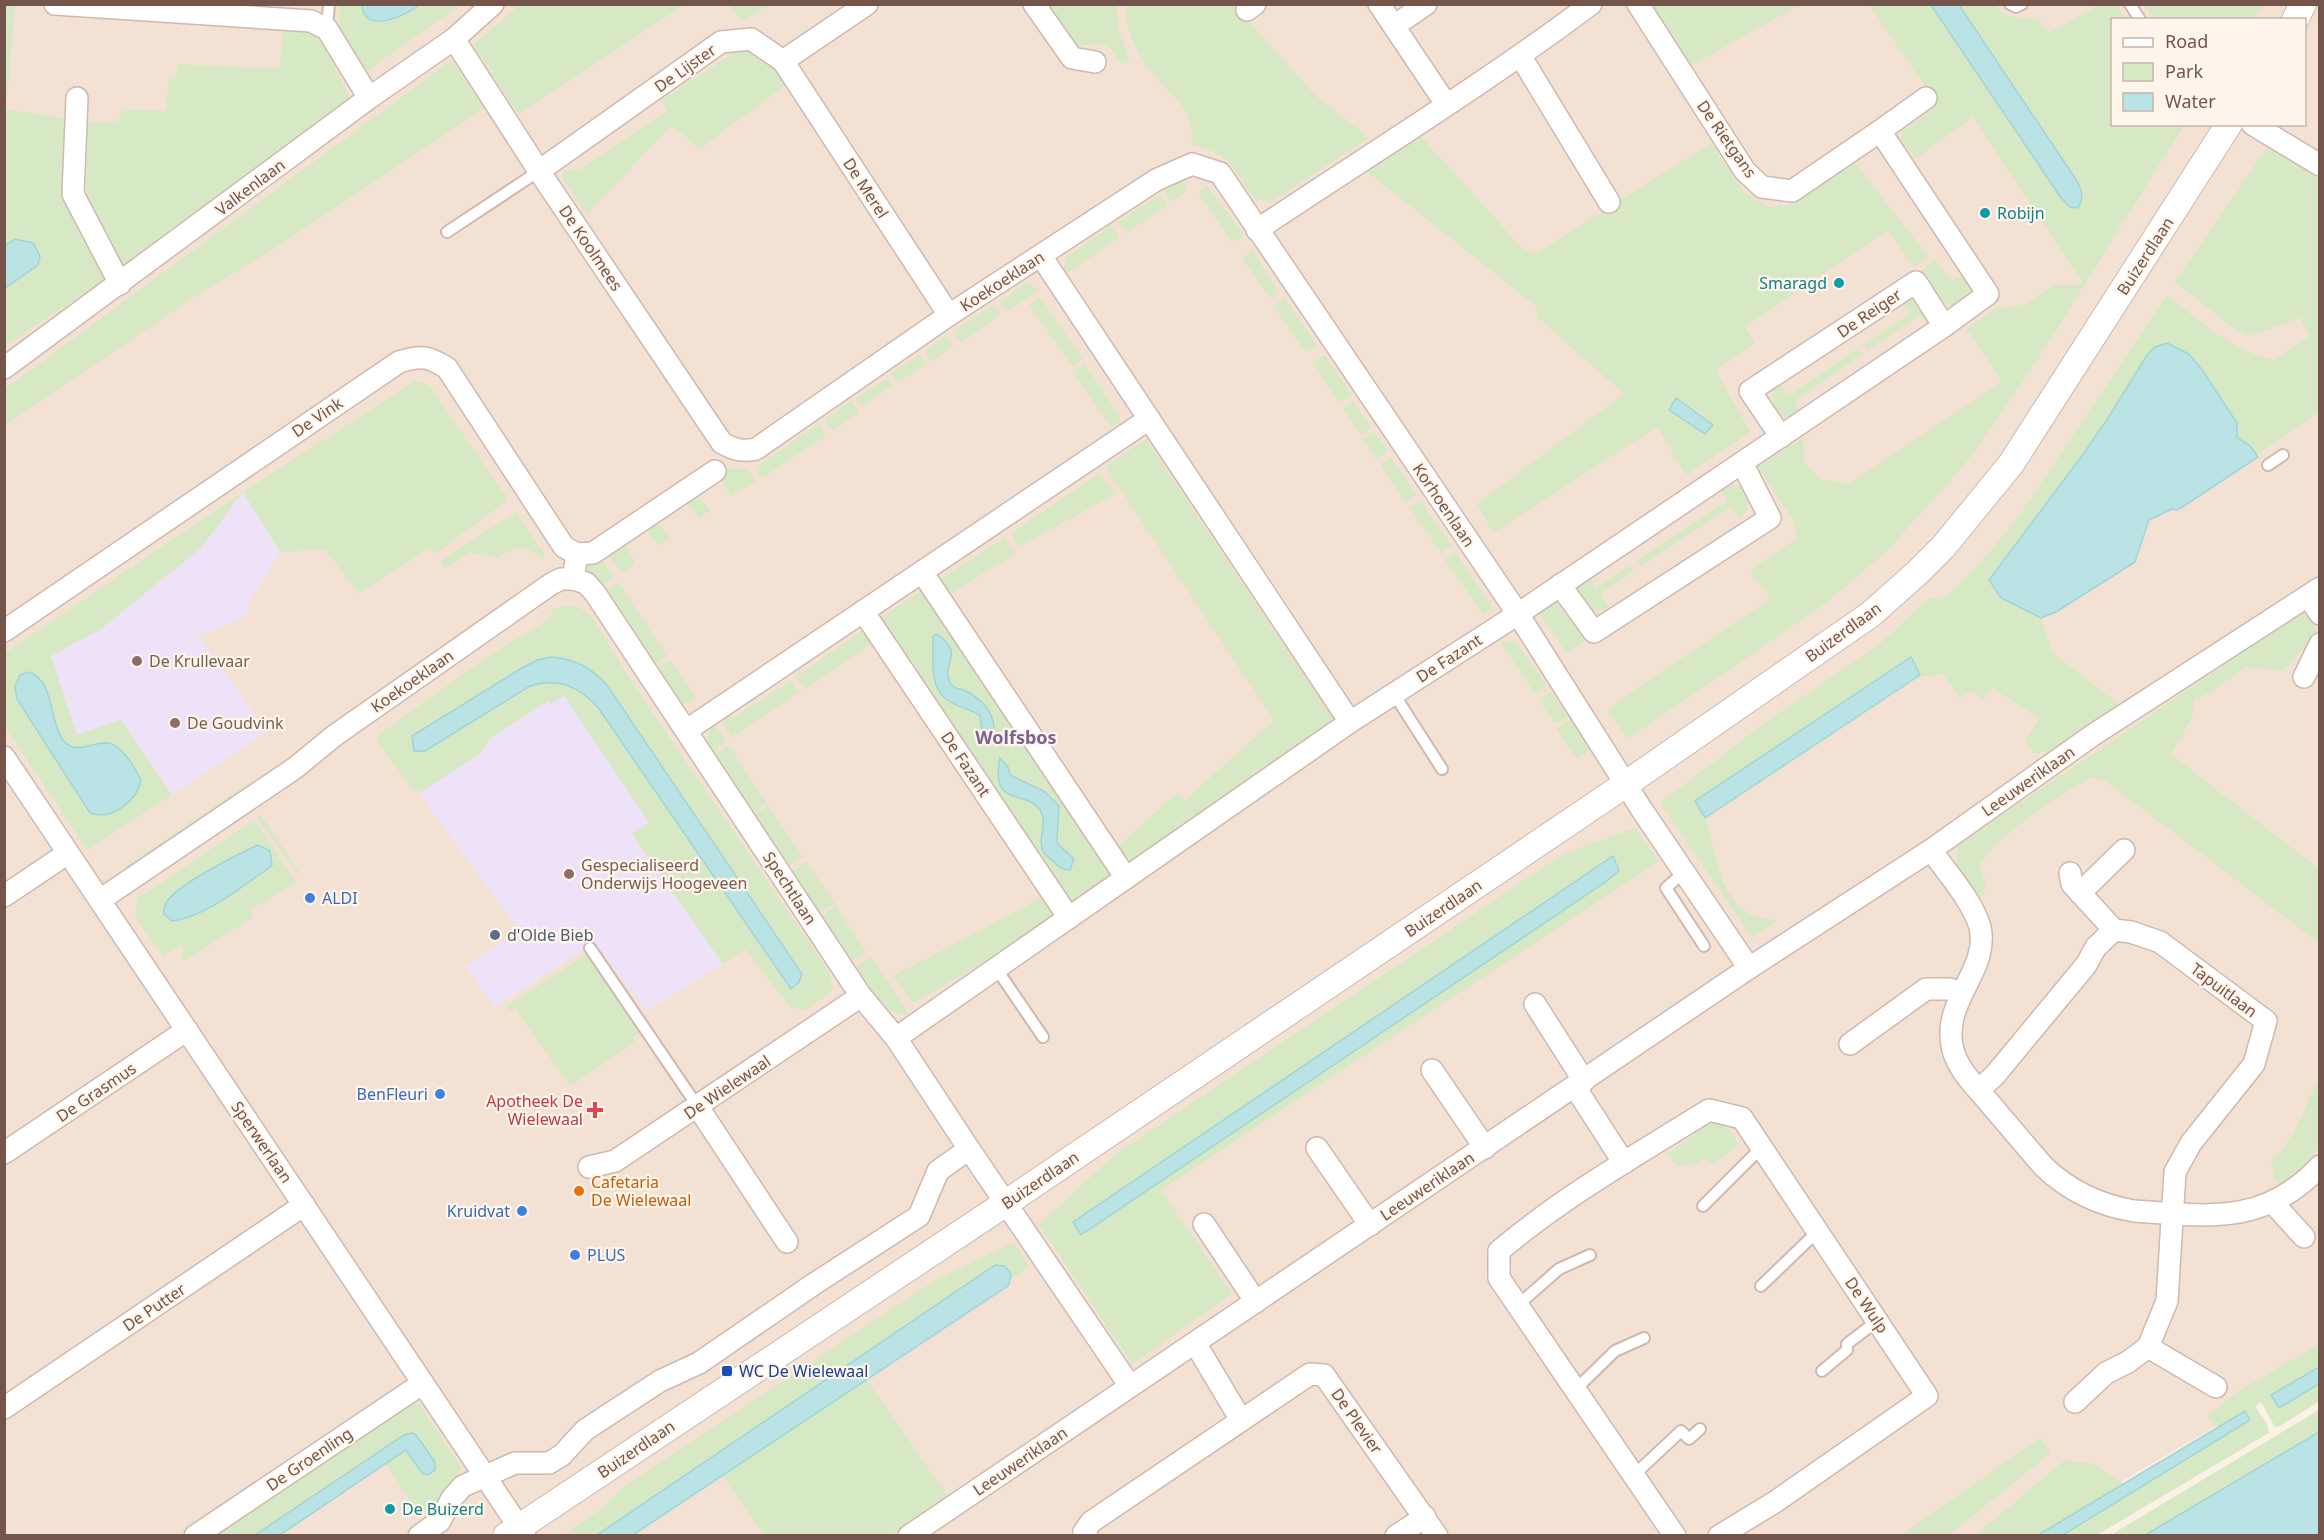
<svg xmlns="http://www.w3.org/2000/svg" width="2324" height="1540" font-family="'Noto Sans',sans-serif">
<rect width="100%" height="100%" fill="#fcf1e5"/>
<path fill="#f3e2d4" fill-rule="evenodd" d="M5 5H2319V1366L2030 1535 5 1536ZM2112 20H2304V124H2112Z"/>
<g fill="#eee2f8">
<polygon points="243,492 280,552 249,602 248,615 199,636 267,732 172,795 121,720 77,735 51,656 101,629 201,548"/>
<polygon points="564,695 649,823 632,834 723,964 647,1011 594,943 495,1007 465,966 519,930 419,793 480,754 491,738 548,700"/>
</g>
<g fill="#d7e9c4" fill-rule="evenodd">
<polygon points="15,4 6,109 69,119 70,209 79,232 108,278 5,346 5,288 38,265 15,239 5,246 4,5"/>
<polygon points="520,4 684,4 684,5 518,114 473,44 501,22"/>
<path d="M2108 4 2117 6 2126 19 2112 20V124L2184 125 2040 356 1974 453 1942 490 1887 551 1825 604 1628 739 1607 710 1656 675 1770 599 1750 570 1797 538 1794 522 1756 464 1803 439 1804 463 1821 479 1849 484 2002 382 1967 329 1994 309 2026 304 2054 285H2084L1973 117 1915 159 1901 139V132L1924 116 1931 95 1869 5H1931L2046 177 2077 208C2084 198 2082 191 2077 181L1959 5H1994L2007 16 2038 19 2049 33 2096 7Z"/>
<polygon points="340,5 362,5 362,9 389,20 410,12 419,5 460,5 367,71 338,27"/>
<polygon points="730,5 769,5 742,21"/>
<path d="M1044 5H1116L1120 34 1129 59 1127 62 1123 64C1116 60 1116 54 1111 49 1099 38 1086 46 1074 47Z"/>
<path d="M1126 5H1234L1316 96 1369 138 1273 201 1256 200 1228 161 1212 151 1191 144C1192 135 1192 125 1188 116 1185 107 1175 98 1168 91 1145 65 1125 41 1126 5Z"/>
<polygon points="1651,5 1799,5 1691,66"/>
<polygon points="2144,5 2263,5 2254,20 2155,19"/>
<polygon points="283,27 313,33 327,51 351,101 123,267 103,235 87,199 87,122 119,121 122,109 166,111 169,77 176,77 177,64 280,69"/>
<polygon points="737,45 762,52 786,85 699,149 672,125 587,214 561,177 564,170 579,170 667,111 659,96 662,93 672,96 675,91 726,58 732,54 728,48"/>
<polygon points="452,60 484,108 269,252 199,294 5,425 5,389"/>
<polygon points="1419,134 1521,247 1533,254 1542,250 1711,143 1744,192 1769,207 1789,205 1854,161 1928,256 1914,268 1888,230 1745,327 1755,343 1716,370 1750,432 1686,475 1657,427 1493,533 1477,504 1624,394 1537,317 1537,307 1366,171"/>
<path d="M2268 146 2319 179V412L2256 455 2250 446 2237 437V423L2203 371 2147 355 2110 415 2084 453 1989 580 2001 598 2041 618 2052 652 2121 706 2056 749 2035 754 2025 742 2039 718 1992 688 1982 700 1973 690 1960 698 1943 674 1916 677 1920 675 1696 801 1705 818 1723 882 1740 909 1757 917 1777 920 1754 937 1748 932 1660 803 1770 719 1876 647 1930 597 1938 600 1947 596 1980 563 2018 517 2167 295C2199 320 2232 351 2273 360L2309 336 2300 318 2250 336 2233 328 2175 282Z"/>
<polygon points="1181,180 1188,190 1172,202 1164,192"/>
<polygon points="1207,186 1245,236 1232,242 1198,193"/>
<polygon points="1159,195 1168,205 1127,233 1118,222"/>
<polygon points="1111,225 1119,238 1066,274 1063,271 1066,258"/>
<polygon points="1252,250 1279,292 1270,298 1242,258"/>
<path d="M1935 259 1951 281 1965 273 1973 289 1971 298C1967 300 1962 305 1958 306 1942 310 1929 280 1922 270Z"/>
<polygon points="1026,283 1031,284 1038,291 1007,311 1000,302"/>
<polygon points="1040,297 1083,359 1072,366 1029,305"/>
<polygon points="1284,298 1317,346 1305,352 1273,306"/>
<polygon points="1907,300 1919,301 1930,322 1928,326 1920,315 1868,350 1864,344 1910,313 1902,301"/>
<polygon points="994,305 1001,314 961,343 953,331"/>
<polygon points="946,336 953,346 931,362 924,351"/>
<polygon points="1857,349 1862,355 1795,401 1800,414 1792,418 1784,417 1773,405 1773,391 1781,384 1789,395"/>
<polygon points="919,355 926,364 898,383 891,373"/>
<polygon points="1325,355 1352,395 1339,403 1313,362"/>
<polygon points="1085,364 1120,417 1119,423 1111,427 1073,372"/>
<polygon points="887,378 893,385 862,407 857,398"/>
<path d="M415 381 430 386 508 500 435 554 430 548 359 593 325 550 280 552 243 492 201 548 101 629 51 656 77 735 121 720 172 795 87 850 5 727V653L243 492ZM60 734C72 755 86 746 105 742L53 758Z"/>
<polygon points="851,401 860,412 831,431 825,419"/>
<polygon points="1353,402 1371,427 1361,435 1343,408"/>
<polygon points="819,423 826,436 762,478 755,468"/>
<polygon points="1374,431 1388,451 1376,459 1362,439"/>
<polygon points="1146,439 1337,725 1129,865 1117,847 1177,793 1184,801 1274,720 1105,466"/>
<polygon points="1391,458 1417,495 1405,502 1381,465"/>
<polygon points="725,469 747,469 756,481 731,496 720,477"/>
<polygon points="1099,474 1116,494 1018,547 1011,533"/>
<path d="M1730 484 1745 488C1749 501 1750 511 1739 519L1731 507 1641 566 1637 560 1727 501 1720 489Z"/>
<polygon points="698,494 710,511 699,518 685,501"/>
<polygon points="1421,501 1452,546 1441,553 1410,508"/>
<path d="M516 512 544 554 543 560C525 544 518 545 498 558L470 552 445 569 440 561Z"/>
<polygon points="657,521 670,539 658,546 645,527"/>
<polygon points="1005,538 1015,554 948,595 934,583"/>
<polygon points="625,544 635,563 622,573 606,552"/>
<polygon points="1456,553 1493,608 1483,614 1444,559"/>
<polygon points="600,556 614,577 600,586 583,566 584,561"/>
<path d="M1630 565 1634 571 1600 594 1609 607C1593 615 1577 607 1579 587L1589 576 1596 588Z"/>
<polygon points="618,582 667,656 653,665 605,592"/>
<path d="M925 588 1116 874 1070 905 878 619ZM952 652 949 680 952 687 963 690 984 703 983 738 980 716 962 707 934 670V654ZM1001 759 1008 767 1010 775C1022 782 1043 785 1051 797 1067 820 1047 839 1071 855L1058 866 1045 855 1041 847 1043 815 1031 802 1013 797Z"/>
<path d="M1561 602 1587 639 1567 654 1540 614C1544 604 1551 602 1561 602Z"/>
<path d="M567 605 577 606 591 616 636 688 823 963 831 977 832 991 807 1010 791 1008 745 949 723 964 632 834 649 822 564 696 551 704 548 701 491 738 480 754 419 793 408 784 376 739 378 735 487 657 549 619 552 610ZM551 657C569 658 581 662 595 673L599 709C580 687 559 677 530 686L425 751 414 750 412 736Z"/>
<path d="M2304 611 2314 625 2316 634 2288 666 2280 671 2246 667 2213 691 2194 699 2192 718 2171 754 2319 869V943L2104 780 2092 778C2062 791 1995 838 1979 866L1985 880V893L1978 899C1961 877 1954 873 1958 845Z"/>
<polygon points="862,630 869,631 871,634 869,645 805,689 796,677"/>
<polygon points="1508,641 1517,644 1547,686 1535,694 1501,643"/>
<polygon points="670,660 696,697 680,706 656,669"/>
<polygon points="791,681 799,692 732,737 719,720 723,715 733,718"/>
<polygon points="1551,692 1568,717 1555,724 1539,700"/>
<polygon points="1570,720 1591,750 1576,758 1556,729"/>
<path d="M715 725 726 741 713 753C705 745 706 731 715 725Z"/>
<polygon points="729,745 766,803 753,813 715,755"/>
<polygon points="252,781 256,784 129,871 126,866"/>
<polygon points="768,806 803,857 789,865 754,815"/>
<polygon points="261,815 300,873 298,875 257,818"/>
<path d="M254 820 296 882 250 910 253 917 184 961 180 957 186 952 188 945 186 951 180 945 163 956 135 917 138 898ZM258 845 270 851 272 865 198 913 205 874 219 864Z"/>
<path d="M1635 828 1659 861 1161 1190 1232 1294 1132 1364 1039 1225 1112 1157 1563 854ZM1613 857 1394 1024 1081 1235 1074 1222Z"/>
<polygon points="806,861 835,903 818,913 792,872"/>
<polygon points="1045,896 1057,914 998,954 913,1003 893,976"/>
<polygon points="836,906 866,952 852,960 820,917"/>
<polygon points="586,954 641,1031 632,1038 635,1042 570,1086 515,1008 509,1011 507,1006"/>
<path d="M871 957 909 1014C882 1018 869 986 856 966Z"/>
<path d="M2319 1078C2319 1094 2323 1131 2319 1144 2316 1157 2293 1179 2281 1185L2274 1179 2271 1162C2292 1145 2306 1103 2319 1078Z"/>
<polygon points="1717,1121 1733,1134 1738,1145 1713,1164 1705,1158 1697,1164 1693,1162 1685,1167 1681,1164 1678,1167 1667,1154 1709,1124"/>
<polygon points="1010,1244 1016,1244 1029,1267 1010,1279 1011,1274 995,1266 597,1535 562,1536 605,1506 621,1489 937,1279"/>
<polygon points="2319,1344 2319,1367 2271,1396 2279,1408 2319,1384 2319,1402 2278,1427 2275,1427 2261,1402 2255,1406 2267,1424 2269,1433 2097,1535 2063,1536 2250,1420 2245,1412 2218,1427 2207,1417 2232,1395"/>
<polygon points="867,1380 949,1498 892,1535 764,1535 723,1476"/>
<path d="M419 1404 461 1466C461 1481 432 1506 420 1515L386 1464 407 1450 408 1433 255 1535 212 1536 400 1408Z"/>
<polygon points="2319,1410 2319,1432 2145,1535 2109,1536"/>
<polygon points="2040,1438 2051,1453 1949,1535 1901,1535"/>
<polygon points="2066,1459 2068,1461 2094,1464 2123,1484 2038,1535 1974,1536"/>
</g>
<g fill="#bae3e5" stroke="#a1d4d6" stroke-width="1.5">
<path d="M362 5V4L419 5C406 16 363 35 362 5Z"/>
<path d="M1931 5H1959L2077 181C2082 191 2084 198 2078 208L2070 207 2061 198Z"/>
<polygon points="15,239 33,243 40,256 38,265 5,288 5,246"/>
<polygon points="2167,343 2189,354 2203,371 2237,423 2237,437 2250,446 2258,457 2178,510 2172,509 2149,520 2135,562 2056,612 2041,618 2001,598 1989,580 2084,453 2110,415 2147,355 2155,347"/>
<polygon points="1676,398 1713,425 1705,434 1669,410"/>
<path d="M937 634C966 655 941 662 950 683 953 689 960 688 966 691 982 699 998 716 993 735L986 739 983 738 980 716C969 708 956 707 946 699 928 685 934 656 933 636Z"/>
<path d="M551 657C576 659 590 667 607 685L802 974 799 982 791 989 599 709C580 687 559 677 530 686L425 751H414L412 736 522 668 537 660Z"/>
<polygon points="1911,657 1920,675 1705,818 1695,801"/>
<path d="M29 672C55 681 49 723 64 741 77 757 97 738 112 744 125 750 135 768 141 780 137 801 112 821 90 813L17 699 15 686 20 675Z"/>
<path d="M1000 758 1008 767 1010 775 1044 791 1059 806 1057 841 1059 845 1074 859 1070 870C1063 870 1059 867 1054 862 1051 859 1047 857 1044 853 1036 841 1048 825 1041 812 1029 788 989 810 1000 758Z"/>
<path d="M258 845 270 851 272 865 269 868C242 886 204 918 172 921L164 914C164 911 164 908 165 905 173 886 238 854 258 845Z"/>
<polygon points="1613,856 1619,871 1604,883 1081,1235 1073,1222"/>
<polygon points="995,1265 1005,1266 1011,1274 1009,1285 633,1535 597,1535"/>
<polygon points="2319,1367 2319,1384 2279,1408 2271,1395"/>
<polygon points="2245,1411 2250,1420 2063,1535 2038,1535"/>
<polygon points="2319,1432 2319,1535 2145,1535"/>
<polygon points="412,1433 416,1435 435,1462 435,1470 428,1475 422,1473 406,1450 280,1535 255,1535 404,1435"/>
</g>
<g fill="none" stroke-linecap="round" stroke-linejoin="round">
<g stroke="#cfb9af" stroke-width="14">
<g id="service">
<polyline points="2010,4 2016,7 2022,4"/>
<polyline points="2130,4 2140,20"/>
<polyline points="327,29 329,4"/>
<polyline points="447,232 539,171"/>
<polyline points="2268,465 2283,455"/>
<polyline points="1394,694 1442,769"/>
<polyline points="1684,872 1666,888 1704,946"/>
<polyline points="590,948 698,1107"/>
<polyline points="996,968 1043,1037"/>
<polyline points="1703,1206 1762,1147"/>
<polyline points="1761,1286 1818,1231"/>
<polyline points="1518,1305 1559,1269 1590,1255"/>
<polyline points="1822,1371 1847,1350 1847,1344 1877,1321"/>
<polyline points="1576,1389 1615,1351 1644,1338"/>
<polyline points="1634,1475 1681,1431 1689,1439 1700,1429"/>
</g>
</g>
<g stroke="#cfb9af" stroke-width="24">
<g id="minor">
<polyline points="55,4 311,21 327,29 369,98"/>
<polyline points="1034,4 1072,58 1095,62"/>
<polyline points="1379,4 1446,104"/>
<polyline points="1638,4 1745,171 1762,187 1792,191 1880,131 1988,294 1944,326"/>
<polyline points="1247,10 1255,4"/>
<polyline points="1394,26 1426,4"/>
<path d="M454 39 539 171 722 443C735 450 743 452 756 449L949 315 1156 180 1192 164 1220 173 1518 614 1642 810 1749 968 909 1536"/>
<polyline points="1521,57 1609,202"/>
<polyline points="783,61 949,315"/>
<polyline points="77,98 73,194 120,284"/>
<polyline points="2252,124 2320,165"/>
<polyline points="1880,131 1926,98"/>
<polyline points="539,171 721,42 751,39 783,61 867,4"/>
<path d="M1257 230C1369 155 1483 85 1591 4"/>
<polyline points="1041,256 1350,722"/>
<polyline points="4,368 369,98 454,39 493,4"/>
<polyline points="922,572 1126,878"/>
<polyline points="573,579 586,583 595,593 861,996 896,1038 969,1149 1130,1386"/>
<polyline points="1560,585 1594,632 1770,518 1742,463"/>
<polyline points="2308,596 2320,614"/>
<polyline points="863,611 1069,918"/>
<path d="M4 631 399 362C421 355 428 356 447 368L564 547 577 554"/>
<polyline points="2304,677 2320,644"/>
<polyline points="687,730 1149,419"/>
<polyline points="4,757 525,1536"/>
<path d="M1931 850C1946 871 1973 902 1980 927 1990 971 1940 1002 1953 1050 1959 1072 1978 1089 1992 1106 2009 1126 2026 1146 2043 1166 2069 1191 2098 1205 2134 1211 2207 1216 2265 1226 2320 1166"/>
<polyline points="2070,873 2072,884 2114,930 2131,932 2160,942 2266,1021 2254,1064 2191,1143 2175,1172 2167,1301 2148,1347 2128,1362 2106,1373 2075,1402"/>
<polyline points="2080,893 2124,850"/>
<polyline points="4,896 68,853"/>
<polyline points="100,900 295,768 334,736 551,584 561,579 573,579 577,554 593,553 715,471"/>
<polyline points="1749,968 1931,850 2093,735 2320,588"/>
<polyline points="1535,1004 1584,1081"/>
<polyline points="896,1038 1350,722 1518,614 1944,326 1916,282 1750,391 1781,437"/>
<polyline points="1850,1044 1926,989 1950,989 1961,994"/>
<polyline points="1432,1070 1485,1148"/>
<polyline points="1575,1087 1624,1163"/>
<polyline points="1979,1090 1995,1075 2086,965 2096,947 2114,930"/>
<polyline points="698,1107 787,1242"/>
<polyline points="1317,1148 1370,1225"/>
<polyline points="4,1153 187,1030"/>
<polyline points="589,1167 615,1161 861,996"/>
<polyline points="2272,1202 2304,1237"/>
<polyline points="1204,1224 1256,1302"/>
<polyline points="1195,1343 1241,1420"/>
<polyline points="2148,1347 2216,1387"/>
<polyline points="4,1408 304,1205"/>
<polyline points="195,1536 423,1383"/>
<polyline points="419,1536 440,1521 452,1498 463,1486 515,1463 549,1463 562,1455 585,1430 660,1381 699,1363 814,1284 919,1216 938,1171 969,1149"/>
<polyline points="1087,1536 1084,1532 1091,1522 1310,1374 1324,1375 1437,1536"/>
<polyline points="1396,1536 1425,1517"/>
<path d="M1675 1536 1499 1278V1251C1563 1197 1638 1154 1709 1110L1742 1118 1927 1396 1775 1502 1719 1536"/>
</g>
</g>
<g stroke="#cfb9af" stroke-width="28">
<g id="tertiary">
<polyline points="2295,20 2303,4"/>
<polyline points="506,1536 1006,1203 1626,784 1871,614 1917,573 1944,546 2011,464 2229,124"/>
</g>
</g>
<use href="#service" stroke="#fff" stroke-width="10"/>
<use href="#minor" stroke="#fff" stroke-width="21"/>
<use href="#tertiary" stroke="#fff" stroke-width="26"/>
</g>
<g fill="#0f9aa8" stroke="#fff5eb" stroke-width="2">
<circle cx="1985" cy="213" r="6"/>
<circle cx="1839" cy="283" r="6"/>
<circle cx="390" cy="1509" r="6"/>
</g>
<g fill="#8d6e63" stroke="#fff5eb" stroke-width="2">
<circle cx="137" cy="661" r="6"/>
<circle cx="175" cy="723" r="6"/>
<circle cx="569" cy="874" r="6"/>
</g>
<g fill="#3f7fe0" stroke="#fff5eb" stroke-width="2">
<circle cx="310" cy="898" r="6"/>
<circle cx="440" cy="1094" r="6"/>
<circle cx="522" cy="1211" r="6"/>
<circle cx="575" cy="1255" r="6"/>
</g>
<circle fill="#5c6f8a" stroke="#fff5eb" stroke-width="2" cx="495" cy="935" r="6"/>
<path fill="#e0444e" stroke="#fff5eb" stroke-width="2" d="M592 1101h6v6h6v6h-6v6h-6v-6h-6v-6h6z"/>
<circle fill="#e8710a" stroke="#fff5eb" stroke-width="2" cx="579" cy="1191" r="6"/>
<rect fill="#1a4fb4" stroke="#fff5eb" stroke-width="2" x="721" y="1365" width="12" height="12" rx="3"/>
<g text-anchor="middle" stroke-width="4.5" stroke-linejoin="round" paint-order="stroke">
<g font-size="16" fill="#74554b" stroke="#fff5eb">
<text transform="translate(685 68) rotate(-35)" y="6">De Lijster</text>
<text transform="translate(1727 139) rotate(55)" y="6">De Rietgans</text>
<text transform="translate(250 187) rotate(-37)" y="6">Valkenlaan</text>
<text transform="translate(866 188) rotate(57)" y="6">De Merel</text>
<text transform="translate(591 248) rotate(56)" y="6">De Koolmees</text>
<text transform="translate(2145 256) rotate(-57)" y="6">Buizerdlaan</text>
<text transform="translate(1002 281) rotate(-33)" y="6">Koekoeklaan</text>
<text transform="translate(1869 313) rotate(-34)" y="6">De Reiger</text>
<text transform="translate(317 417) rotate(-34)" y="6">De Vink</text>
<text transform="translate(1444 505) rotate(56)" y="6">Korhoenlaan</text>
<text transform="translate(1843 632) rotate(-36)" y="6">Buizerdlaan</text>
<text transform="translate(1449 658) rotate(-33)" y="6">De Fazant</text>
<text transform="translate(412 681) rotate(-35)" y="6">Koekoeklaan</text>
<text transform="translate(966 764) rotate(56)" y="6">De Fazant</text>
<text transform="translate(2028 781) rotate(-35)" y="6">Leeuweriklaan</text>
<text transform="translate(790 888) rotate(57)" y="6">Spechtlaan</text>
<text transform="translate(1443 908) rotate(-34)" y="6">Buizerdlaan</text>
<text transform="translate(2224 990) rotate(37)" y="6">Tapuitlaan</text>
<text transform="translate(727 1087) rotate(-34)" y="6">De Wielewaal</text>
<text transform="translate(96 1092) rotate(-34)" y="6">De Grasmus</text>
<text transform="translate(262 1142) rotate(56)" y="6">Sperwerlaan</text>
<text transform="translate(1040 1180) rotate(-34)" y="6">Buizerdlaan</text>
<text transform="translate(1427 1186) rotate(-34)" y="6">Leeuweriklaan</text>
<text transform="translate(1867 1305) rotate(56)" y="6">De Wulp</text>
<text transform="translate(154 1307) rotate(-34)" y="6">De Putter</text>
<text transform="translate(1357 1421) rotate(55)" y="6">De Plevier</text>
<text transform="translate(636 1449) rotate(-34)" y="6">Buizerdlaan</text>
<text transform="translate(309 1459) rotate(-34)" y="6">De Groenling</text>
<text transform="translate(1020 1461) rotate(-34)" y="6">Leeuweriklaan</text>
</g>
<g font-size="16" fill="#0d838f" stroke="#fff5eb" text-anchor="start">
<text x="1997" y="219">Robijn</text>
<text x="1827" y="289" text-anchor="end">Smaragd</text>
<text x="402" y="1515">De Buizerd</text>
</g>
<g font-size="16" fill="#785e54" stroke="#fff5eb" text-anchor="start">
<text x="149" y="667">De Krullevaar</text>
<text x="187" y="729">De Goudvink</text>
<text x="581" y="871">Gespecialiseerd<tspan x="581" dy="18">Onderwijs Hoogeveen</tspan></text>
</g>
<g font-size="16" fill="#366cbe" stroke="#fff5eb" text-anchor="start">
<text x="322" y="904">ALDI</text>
<text x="428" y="1100" text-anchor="end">BenFleuri</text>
<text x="510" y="1217" text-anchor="end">Kruidvat</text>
<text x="587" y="1261">PLUS</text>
</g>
<g font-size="16" fill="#4e5e75" stroke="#fff5eb" text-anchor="start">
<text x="507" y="941">d'Olde Bieb</text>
</g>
<g font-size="16" fill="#be3a42" stroke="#fff5eb" text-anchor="end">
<text x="583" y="1107">Apotheek De<tspan x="583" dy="18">Wielewaal</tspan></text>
</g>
<g font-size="16" fill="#c56008" stroke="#fff5eb" text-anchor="start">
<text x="591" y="1188">Cafetaria<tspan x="591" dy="18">De Wielewaal</tspan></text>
</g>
<g font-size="16" fill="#164399" stroke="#fff5eb" text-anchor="start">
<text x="739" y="1377">WC De Wielewaal</text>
</g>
<g font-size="18" font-weight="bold" fill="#7c6390" stroke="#fff5eb">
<text x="1016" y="744">Wolfsbos</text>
</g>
</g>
<rect width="2324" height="1540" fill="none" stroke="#74554b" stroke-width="12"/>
<rect x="2111" y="18" width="195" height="108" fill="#fff5eb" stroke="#c7b5ab" stroke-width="1.5"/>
<rect x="2123" y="38" width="30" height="9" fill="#ffffff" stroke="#c7b5ab" stroke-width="1.5"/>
<text x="2165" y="48" font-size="18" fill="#74554b">Road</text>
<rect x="2123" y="63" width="30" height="18" fill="#d7e9c4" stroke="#c7b5ab" stroke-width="1.5"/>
<text x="2165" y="78" font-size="18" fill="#74554b">Park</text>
<rect x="2123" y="93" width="30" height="18" fill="#bae3e5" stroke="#c7b5ab" stroke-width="1.5"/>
<text x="2165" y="108" font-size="18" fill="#74554b">Water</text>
</svg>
